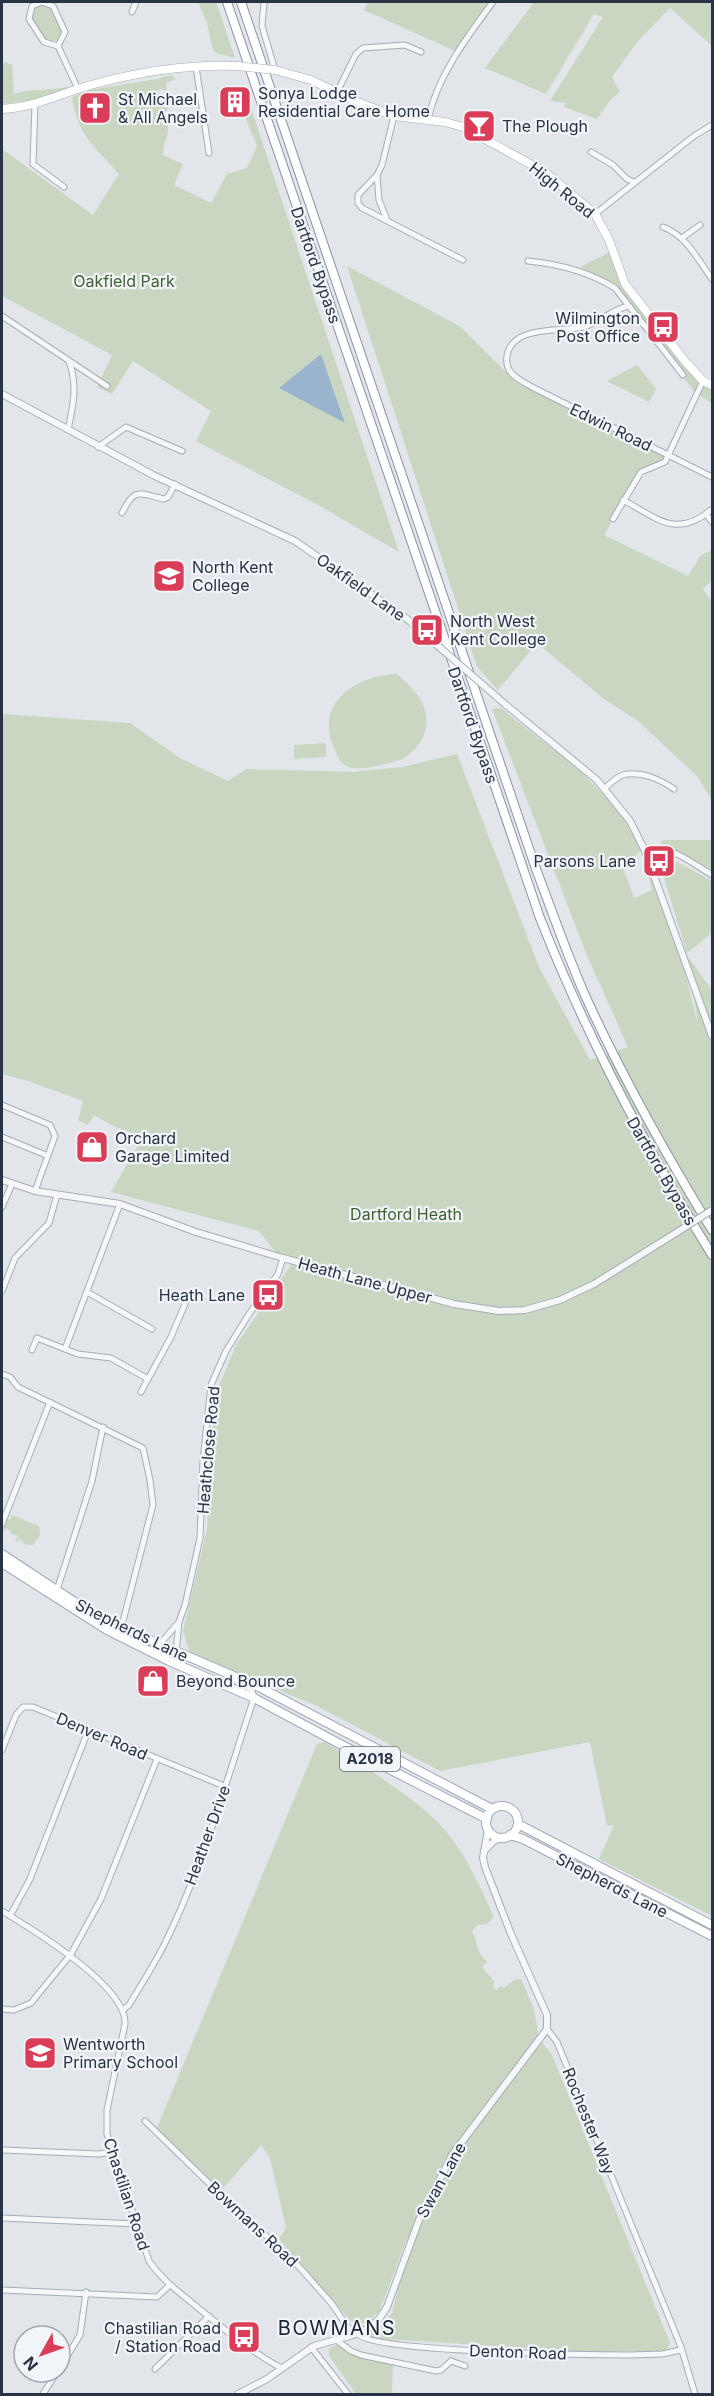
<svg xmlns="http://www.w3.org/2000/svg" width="714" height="2396" font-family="Inter,sans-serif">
<rect width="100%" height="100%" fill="#e2e6eb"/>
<g fill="#c8d6c2" fill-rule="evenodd">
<polygon points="198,2 216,2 235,58 219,54 197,59 218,54 213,50 207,23"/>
<polygon points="368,2 489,2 455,51 364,10"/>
<polygon points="534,2 712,2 712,46 670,8 638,41 612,77 620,92 611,99 597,119 564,107 566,103 550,101 603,17 594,14 546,94 485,68"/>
<polygon points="44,4 52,8 63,32 60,39 52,42 42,38 31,17 33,9"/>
<path d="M5 62 12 65 14 94C32 87 53 92 70 86 56 98 21 102 2 104V65Z"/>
<path d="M171 75 176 79 166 83 167 92 161 89 158 90 160 102H165L168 108 165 113C173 138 163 136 163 155L183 164 174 185 211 203 227 174 247 168 257 146C250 128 236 102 243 84L399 552 320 506 196 441 211 411 133 361 112 394 97 387 112 355 2 296V149L93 215 119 174C94 146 78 136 72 97L90 90 157 79ZM87 95 91 98 93 95 106 105 94 119 80 117 82 112 92 115 93 113 81 104ZM321 354 345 422 279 388Z"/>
<polygon points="612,251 618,273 684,360 712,385 712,404 694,391 616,289 582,273 582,266"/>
<polygon points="347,266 461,327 509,375 531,389 667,455 664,461 640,472 604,535 688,576 701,555 712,550 712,580 703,589 712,602 712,801 698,777 638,721 604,699 537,643 498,690 477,667"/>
<polygon points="637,365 656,389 649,402 607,381"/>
<path d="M397 674C414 689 430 704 426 728 423 743 409 759 393 762 379 765 361 771 348 767 339 763 336 753 333 745 315 702 358 675 397 674Z"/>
<path d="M501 708C541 741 588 772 620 814 628 825 634 838 641 850L623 868 634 898 652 890 646 864 682 961 698 1024 688 957 712 990V1916L599 1859 614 1825 607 1826 590 1742 440 1771 317 1706 192 1654 189 1650 183 1631 207 1529 214 1398 236 1345 289 1268 293 1258 276 1253 259 1231 111 1192 143 1137 113 1126 94 1115 88 1125 78 1120 83 1101 28 1081 2 1074V714L130 723 180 758 228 781 246 769 353 772 402 767 457 754 539 967 590 1060 628 1047 586 953 492 709Z"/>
<polygon points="326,743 326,757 294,759 294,745"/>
<polygon points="664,840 712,840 712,874 661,847 661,842"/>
<polygon points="663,854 712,881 712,933 687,953 661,868"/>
<polygon points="12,1515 39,1526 40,1535 33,1545 26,1545 19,1539 17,1542 15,1540 18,1536 10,1533 11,1531 6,1528 4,1531 2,1529 7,1519 10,1520"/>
<path d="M325 1742C359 1763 418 1799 444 1829 466 1855 480 1886 494 1917L487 1924 477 1925 472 1932C479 1941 474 1950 487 1962L482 1967 494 1981 493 1987 497 1990 500 1986 504 1988 514 1980 521 1979 534 2009 539 2038 552 2055 670 2343 666 2351 590 2352 371 2338 367 2333 378 2327 392 2313 400 2281 421 2224 453 2159 448 2155 443 2163 405 2244 379 2312 357 2328 279 2239 286 2228 270 2158 261 2145 219 2193 156 2130 317 1744Z"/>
<polygon points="337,2345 357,2357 393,2364 392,2394 356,2394 329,2356 329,2349"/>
</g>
<polygon fill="#9ab4ce" points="321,354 345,423 279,388"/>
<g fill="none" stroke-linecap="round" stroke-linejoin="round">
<g stroke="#a6adb6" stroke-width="7">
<g id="minor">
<polygon points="42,2 53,6 65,32 58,46 44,42 29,19 32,6"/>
<polyline points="264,2 262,26 275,70"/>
<polyline points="132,12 136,2"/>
<polyline points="58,46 78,89"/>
<polyline points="196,67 209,153"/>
<polyline points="337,92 356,54 363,48 405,45 421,52"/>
<polyline points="35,104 33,164 64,187"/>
<path d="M428 119C438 75 467 37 493 2"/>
<polyline points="591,152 613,165 627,179 634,182"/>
<polyline points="377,175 358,195 358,203 362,208 463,260"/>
<polyline points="595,214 694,136 712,125"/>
<polyline points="387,220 379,200 377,175 382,165 394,116"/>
<path d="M663 227C687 236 698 260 712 279"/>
<polyline points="682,238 700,225"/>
<path d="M528 261C559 264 589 272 615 288L683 375"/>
<path d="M629 306C611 309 600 323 583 327 559 332 512 325 507 356 504 374 520 380 534 388L712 477"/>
<polyline points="2,316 107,386"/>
<path d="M68 430C73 406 78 385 69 361"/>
<polyline points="98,447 126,427 182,451"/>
<path d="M623 500C657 518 676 539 711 510"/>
<path d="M122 513C135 486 140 494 164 499L168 497 175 484"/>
<polyline points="706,514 712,522"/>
<polyline points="613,519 641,472 665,462 703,381"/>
<path d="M604 789C610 784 616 777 623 775 640 770 661 780 674 789"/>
<path d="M645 851C668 842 693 864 712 875"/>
<polyline points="2,1105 50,1125 55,1136 35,1191"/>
<polyline points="2,1137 46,1155"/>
<polyline points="2,1207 12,1184"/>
<polyline points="2,1291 15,1258 49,1223 57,1195"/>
<polyline points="87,1292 152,1329"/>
<polyline points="65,1349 78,1354 111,1358 148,1379 171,1337 188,1297"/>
<polyline points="32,1350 37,1338 65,1349 120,1204"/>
<polyline points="2,1374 10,1377 18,1387 143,1448 150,1480 153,1505 121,1629"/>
<polyline points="141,1392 148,1379"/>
<polyline points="2,1524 50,1402"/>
<polyline points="57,1590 92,1481 103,1427"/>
<polyline points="155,1654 159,1645 178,1623"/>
<polyline points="184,1666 176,1652 179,1622 185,1605 200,1538 203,1461 211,1385 226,1351 249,1314 278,1274 283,1258"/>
<polyline points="2,1750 16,1715 23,1707 33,1707 224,1786"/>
<path d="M2 1911C32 1929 127 1986 125 2024L107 2110V2134L149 2261C162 2280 179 2292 197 2307 224 2329 250 2351 281 2368"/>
<polyline points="10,1916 30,1879 88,1731"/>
<polyline points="2,2009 14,2010 31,2003 71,1954 101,1899 157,1759"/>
<path d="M123 2010 129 2005C141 1985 154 1965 164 1945 202 1870 227 1778 254 1698L252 1690 236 1681"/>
<polyline points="547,2029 557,2042 681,2347 695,2394"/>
<polyline points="145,2121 222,2196 293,2260 332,2304 353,2335"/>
<polyline points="2,2150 99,2154 113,2152"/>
<polyline points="2,2218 137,2224"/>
<polyline points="2,2290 157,2297 170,2285"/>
<path d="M358 2334C370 2352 595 2355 630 2355L662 2354 681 2350"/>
<polyline points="335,2339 351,2351 361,2355 436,2371 441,2370 451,2361"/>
<polyline points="311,2347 348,2394"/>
<polyline points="451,2361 465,2366"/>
<polyline points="60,2368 80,2335 86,2292"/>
<polyline points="155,2369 209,2316"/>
<polyline points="43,2394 57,2372"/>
</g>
</g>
<g stroke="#a6adb6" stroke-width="8">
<g id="tertiary">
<polyline points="2,394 155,476 295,541 407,619"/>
<polyline points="506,705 597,780 630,821 645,851 712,1036"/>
<polyline points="2,1180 35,1191 120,1204 196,1232 283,1258 454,1304 499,1311 525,1310 560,1300 594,1284 671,1236"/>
<polyline points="484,1851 495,1840 503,1838"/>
<polyline points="238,2394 267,2379 314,2346 353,2335 367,2329 379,2319 387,2307 419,2220 452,2155 547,2029 547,2015 511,1934 485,1867 483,1858 488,1829"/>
</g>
</g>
<g stroke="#a6adb6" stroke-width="9">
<g id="secondary">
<polyline points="275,70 311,80 355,101 394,116 445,122 463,127 545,172 595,214 609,240 625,284 684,360 703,381 712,385"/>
<path d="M2 109C36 107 59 94 91 85 137 72 190 64 238 66"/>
</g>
</g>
<g stroke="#a0aab8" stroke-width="10">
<g id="primary">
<polyline points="2,1554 99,1618 259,1687 492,1809"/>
<polyline points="2,1563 107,1630 167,1660 254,1698 338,1743 487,1819"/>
<circle cx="502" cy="1822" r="16"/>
<polyline points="518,1824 712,1925"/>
<polyline points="510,1835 523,1839 712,1936"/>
</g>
</g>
<g stroke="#8893a4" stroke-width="10">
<g id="trunk">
<path d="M227 2 540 918C587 1037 645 1147 712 1255"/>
<path d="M241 2 536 869C552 911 566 952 584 993 621 1075 665 1153 712 1230"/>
</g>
</g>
<use href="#minor" stroke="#f5f7f9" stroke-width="5"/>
<use href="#tertiary" stroke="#f5f7f9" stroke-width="6"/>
<use href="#secondary" stroke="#fff" stroke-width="8"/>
<use href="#primary" stroke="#fff" stroke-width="8"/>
<use href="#trunk" stroke="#fff" stroke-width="8"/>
<g stroke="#a6adb6" stroke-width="8" stroke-linecap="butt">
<g id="tertiary-bridge">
<polyline points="407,619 506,705"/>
<polyline points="671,1236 712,1210"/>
</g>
</g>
<g stroke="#a6adb6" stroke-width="9" stroke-linecap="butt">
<polyline id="secondary-bridge" points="238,66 275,70"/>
</g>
<use href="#tertiary-bridge" stroke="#f5f7f9" stroke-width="6"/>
<use href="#secondary-bridge" stroke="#fff" stroke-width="8"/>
</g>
<defs>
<g id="building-square" transform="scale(1.725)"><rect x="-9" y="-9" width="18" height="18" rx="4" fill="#da3d57" stroke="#f2f5f8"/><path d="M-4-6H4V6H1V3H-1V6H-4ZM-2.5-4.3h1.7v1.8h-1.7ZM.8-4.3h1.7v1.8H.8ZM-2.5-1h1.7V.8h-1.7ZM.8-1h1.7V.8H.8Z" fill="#fff"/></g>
<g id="church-square" transform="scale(1.725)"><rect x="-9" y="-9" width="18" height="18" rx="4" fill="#da3d57" stroke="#f2f5f8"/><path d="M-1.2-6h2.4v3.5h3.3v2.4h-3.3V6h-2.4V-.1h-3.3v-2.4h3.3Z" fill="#fff"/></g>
<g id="bar-square" transform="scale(1.725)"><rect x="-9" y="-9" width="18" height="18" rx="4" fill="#da3d57" stroke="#f2f5f8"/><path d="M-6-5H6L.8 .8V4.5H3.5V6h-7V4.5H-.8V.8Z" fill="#fff"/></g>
<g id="bus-square" transform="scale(1.725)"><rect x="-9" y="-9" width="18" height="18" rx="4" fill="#da3d57" stroke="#f2f5f8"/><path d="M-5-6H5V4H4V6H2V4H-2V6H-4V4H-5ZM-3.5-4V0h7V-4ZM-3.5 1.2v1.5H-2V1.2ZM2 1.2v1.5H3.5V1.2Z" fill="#fff"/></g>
<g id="university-square" transform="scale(1.725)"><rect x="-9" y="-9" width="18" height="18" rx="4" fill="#da3d57" stroke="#f2f5f8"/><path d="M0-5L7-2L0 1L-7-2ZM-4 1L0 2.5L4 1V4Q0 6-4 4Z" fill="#fff"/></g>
<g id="shop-square" transform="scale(1.725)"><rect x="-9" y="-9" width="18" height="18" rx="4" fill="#da3d57" stroke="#f2f5f8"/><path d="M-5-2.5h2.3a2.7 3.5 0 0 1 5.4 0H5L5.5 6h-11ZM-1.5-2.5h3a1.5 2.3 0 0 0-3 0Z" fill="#fff"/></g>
<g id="school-square" transform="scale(1.725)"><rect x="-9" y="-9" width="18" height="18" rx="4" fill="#da3d57" stroke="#f2f5f8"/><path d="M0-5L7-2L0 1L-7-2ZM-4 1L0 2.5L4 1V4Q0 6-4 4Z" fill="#fff"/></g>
</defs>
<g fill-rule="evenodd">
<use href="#building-square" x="235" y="102"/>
<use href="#church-square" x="95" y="108"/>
<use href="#bar-square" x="479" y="126"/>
<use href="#bus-square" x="663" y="327"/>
<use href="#university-square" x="169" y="576"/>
<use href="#bus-square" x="427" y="630"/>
<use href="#bus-square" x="659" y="861"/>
<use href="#shop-square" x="92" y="1147"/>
<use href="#bus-square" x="268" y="1295"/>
<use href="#shop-square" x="153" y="1681"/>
<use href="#school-square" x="40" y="2053"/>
<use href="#bus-square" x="244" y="2337"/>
</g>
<g text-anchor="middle" stroke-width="4.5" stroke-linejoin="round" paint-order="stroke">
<rect fill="#f2f5f8" stroke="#656d7b" stroke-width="1.5" x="340" y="1747" width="60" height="24" rx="4.5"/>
<g font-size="15" font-weight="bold" fill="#283345">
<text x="370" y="1764">A2018</text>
</g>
<g font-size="16" fill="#283345" stroke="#f2f5f8" text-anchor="start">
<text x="258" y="99">Sonya Lodge<tspan x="258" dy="18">Residential Care Home</tspan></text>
<text x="118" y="105">St Michael<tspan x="118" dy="18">&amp; All Angels</tspan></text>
<text x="502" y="132">The Plough</text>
<text x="640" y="324" text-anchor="end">Wilmington<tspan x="640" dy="18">Post Office</tspan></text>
<text x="192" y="573">North Kent<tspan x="192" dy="18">College</tspan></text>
<text x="450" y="627">North West<tspan x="450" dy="18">Kent College</tspan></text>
<text x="636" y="867" text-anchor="end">Parsons Lane</text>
<text x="115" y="1144">Orchard<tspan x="115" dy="18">Garage Limited</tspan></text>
<text x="245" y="1301" text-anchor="end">Heath Lane</text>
<text x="176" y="1687">Beyond Bounce</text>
<text x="63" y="2050">Wentworth<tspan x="63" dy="18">Primary School</tspan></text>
<text x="221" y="2334" text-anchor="end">Chastilian Road<tspan x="221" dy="18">/ Station Road</tspan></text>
</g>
<g font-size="16" fill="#283345" stroke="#f2f5f8">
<text transform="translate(562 190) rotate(39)" y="6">High Road</text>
<text transform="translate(316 265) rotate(71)" y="6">Dartford Bypass</text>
<text transform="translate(611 427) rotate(26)" y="6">Edwin Road</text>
<text transform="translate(361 587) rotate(35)" y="6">Oakfield Lane</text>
<text transform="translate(473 725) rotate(71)" y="6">Dartford Bypass</text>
<text transform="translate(662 1171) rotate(60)" y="6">Dartford Bypass</text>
<text transform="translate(365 1280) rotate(15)" y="6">Heath Lane Upper</text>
<text transform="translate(208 1450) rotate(-85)" y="6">Heathclose Road</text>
<text transform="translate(132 1630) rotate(26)" y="6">Shepherds Lane</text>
<text transform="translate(102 1736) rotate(23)" y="6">Denver Road</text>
<text transform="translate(207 1835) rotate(-70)" y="6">Heather Drive</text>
<text transform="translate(612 1885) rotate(27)" y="6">Shepherds Lane</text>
<text transform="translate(589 2121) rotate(68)" y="6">Rochester Way</text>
<text transform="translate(441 2180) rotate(-61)" y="6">Swan Lane</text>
<text transform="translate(127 2194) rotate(72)" y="6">Chastilian Road</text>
<text transform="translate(253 2224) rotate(43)" y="6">Bowmans Road</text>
<text transform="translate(518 2352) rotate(2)" y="6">Denton Road</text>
</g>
<g font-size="16" fill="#3e6234" stroke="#f2f5f8">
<text x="124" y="287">Oakfield Park</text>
<text x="406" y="1220">Dartford Heath</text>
</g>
<g font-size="20" letter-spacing="1.5" fill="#1a2436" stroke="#f2f5f8">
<text x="337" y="2335">BOWMANS</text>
</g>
</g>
<rect width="714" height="2396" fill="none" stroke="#283345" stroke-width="6"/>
<g transform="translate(42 2354) rotate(230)"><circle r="28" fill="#f2f5f8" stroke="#a1a7b0" stroke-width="1.5"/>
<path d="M0-4.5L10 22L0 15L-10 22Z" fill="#da3d57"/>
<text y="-9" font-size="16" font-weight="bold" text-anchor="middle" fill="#283345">N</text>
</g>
</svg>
